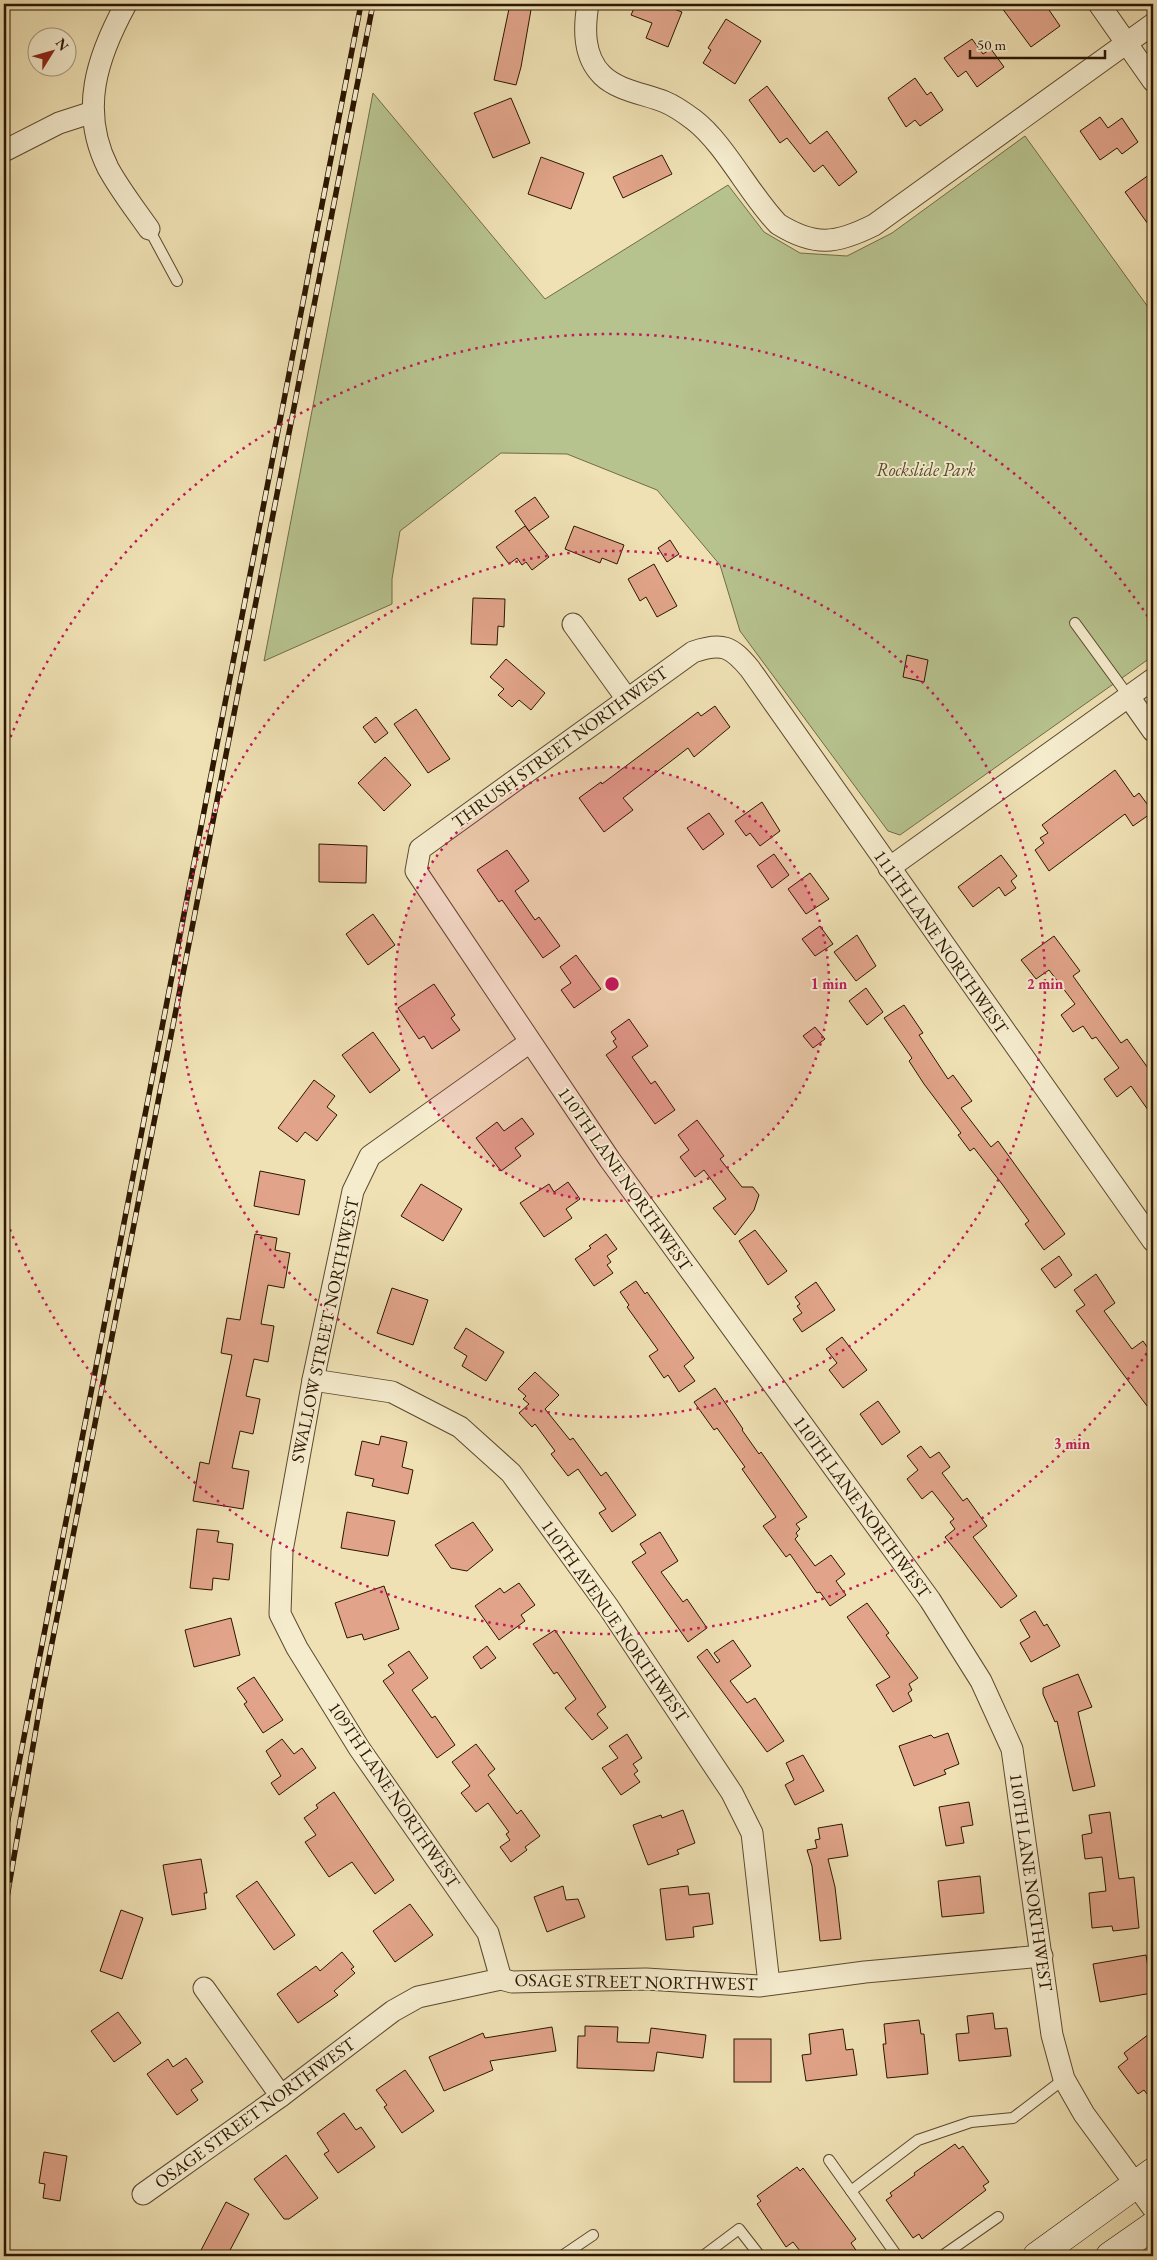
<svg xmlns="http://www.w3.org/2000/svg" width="1157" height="2260" font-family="'EB Garamond',serif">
<rect width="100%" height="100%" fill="#efe1b4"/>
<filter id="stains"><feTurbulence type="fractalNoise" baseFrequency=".004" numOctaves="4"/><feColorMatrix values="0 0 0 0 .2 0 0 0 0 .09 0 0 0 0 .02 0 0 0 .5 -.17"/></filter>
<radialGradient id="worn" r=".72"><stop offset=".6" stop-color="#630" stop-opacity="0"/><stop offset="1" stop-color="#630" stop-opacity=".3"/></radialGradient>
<polygon fill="#b7c38f" stroke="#716c48" points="373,93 545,299 728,185 764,232 800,253 847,256 892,233 1025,136 1153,314 1153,656 900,835 888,831 740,631 720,565 657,490 567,454 501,453 400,531 392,579 392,604 264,661"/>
<g fill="#e1a48a" stroke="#2b1600">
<polygon points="510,4 532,4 521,67 516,85 494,80"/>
<polygon points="636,4 661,4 682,12 668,47 646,38 652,23 631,15"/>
<polygon points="999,4 1045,4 1060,26 1031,47"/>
<polygon points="726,19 761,41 735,84 703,63 711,50 708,48"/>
<polygon points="972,39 983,54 991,49 1004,67 977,87 966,71 958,77 944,58"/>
<polygon points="915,78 927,95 931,92 943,110 920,126 915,120 906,127 888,98"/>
<polygon points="767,86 810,144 827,131 857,172 839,186 823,165 814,172 787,138 780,143 749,100"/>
<polygon points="511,98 530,143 493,158 474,113"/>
<polygon points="1100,117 1108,128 1122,118 1138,142 1122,154 1117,148 1100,160 1080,131"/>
<polygon points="662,155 672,174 623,198 613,177"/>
<polygon points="541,157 584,173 571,209 528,194"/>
<polygon points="1153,172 1153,231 1125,192"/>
<polygon points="535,497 549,517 529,531 515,511"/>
<polygon points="525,526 549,557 532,570 526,562 522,565 517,558 509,564 496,547"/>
<polygon points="574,526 624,545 617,564 602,558 600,563 565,549"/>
<polygon points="670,540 679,554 667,562 658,548"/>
<polygon points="654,564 677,606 657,617 646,597 640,601 628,579"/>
<polygon points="473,598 505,599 504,627 498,626 497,645 471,644"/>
<polygon points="907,655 928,660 924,682 903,677"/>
<polygon points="506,659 545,693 531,710 519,700 512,707 498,695 504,689 490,677"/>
<polygon points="715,706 730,727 694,757 688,748 623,798 633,810 604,832 579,798 601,782 602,784 698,712 701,716"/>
<polygon points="416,709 450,759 428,773 394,724"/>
<polygon points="376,717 388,733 375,743 363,727"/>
<polygon points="385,757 411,785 384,811 358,783"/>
<polygon points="1115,770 1134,797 1139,793 1153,812 1133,826 1125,814 1049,871 1035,850 1044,843 1040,838 1048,833 1042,825"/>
<polygon points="762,802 780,831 760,846 750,833 746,836 735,821"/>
<polygon points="709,813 724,834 703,850 687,828"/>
<polygon points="319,844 367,846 366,883 319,882"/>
<polygon points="507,850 529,881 515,891 535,920 539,917 560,946 543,958 502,900 499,902 477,870"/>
<polygon points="774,854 789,875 772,888 757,866"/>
<polygon points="1001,855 1017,876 1011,881 1016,888 1005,896 999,887 973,907 958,887"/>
<polygon points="810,873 829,899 806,914 788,889"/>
<polygon points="373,914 395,945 368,965 346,934"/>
<polygon points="820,926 833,944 815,956 802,939"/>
<polygon points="857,935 876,966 856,981 834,952"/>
<polygon points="1054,936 1080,971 1073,976 1121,1043 1127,1039 1153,1075 1153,1117 1131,1086 1117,1097 1104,1079 1119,1068 1096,1037 1092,1039 1083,1026 1073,1032 1061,1015 1075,1004 1049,970 1036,979 1021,960"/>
<polygon points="576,955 601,989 574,1008 561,990 571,983 560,967"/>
<polygon points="434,984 455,1015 451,1018 460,1030 432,1049 424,1036 419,1039 398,1008"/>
<polygon points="866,988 883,1012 867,1025 849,1001"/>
<polygon points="904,1005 923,1033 919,1035 948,1079 953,1075 972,1101 961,1108 991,1147 998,1141 1065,1234 1044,1250 1025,1224 1029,1221 1002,1184 974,1148 970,1151 958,1135 961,1133 924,1084 909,1061 912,1058 884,1018"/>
<polygon points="629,1019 648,1046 632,1057 651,1084 655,1081 675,1110 655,1124 606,1055 617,1047 613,1041 616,1039 611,1032"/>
<polygon points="815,1027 825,1039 813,1048 803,1036"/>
<polygon points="373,1032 400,1070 370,1093 342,1055"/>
<polygon points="314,1080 335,1096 327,1107 337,1115 317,1141 305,1132 297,1142 278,1128"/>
<polygon points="522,1118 534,1134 515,1148 521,1156 501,1171 476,1138 497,1122 504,1131"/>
<polygon points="697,1120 724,1156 720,1159 742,1187 753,1187 759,1195 754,1210 735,1235 713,1208 726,1199 704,1170 695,1177 680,1157 689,1150 678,1135"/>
<polygon points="260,1171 305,1180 299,1215 254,1206"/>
<polygon points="568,1182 580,1199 566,1209 572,1218 544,1237 520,1203 549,1184 554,1192"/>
<polygon points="421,1184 462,1209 443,1241 401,1216"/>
<polygon points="755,1230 787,1271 768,1285 739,1241"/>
<polygon points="255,1234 277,1238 275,1250 290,1253 284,1288 268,1285 261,1324 274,1326 268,1362 254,1359 246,1396 260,1399 253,1434 240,1431 232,1468 249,1471 243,1509 193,1501 200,1462 209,1464 232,1355 221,1353 227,1318 240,1320"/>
<polygon points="606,1234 617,1249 607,1256 611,1262 607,1265 613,1273 594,1286 575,1259 591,1248 589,1246"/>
<polygon points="1059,1256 1072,1275 1055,1288 1041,1269"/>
<polygon points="1096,1274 1115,1303 1104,1311 1132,1349 1143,1341 1153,1355 1153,1414 1076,1311 1085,1305 1074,1290"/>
<polygon points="636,1281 645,1294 647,1292 694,1358 684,1366 695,1381 679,1392 668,1375 664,1378 649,1356 658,1350 627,1307 629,1305 620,1292"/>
<polygon points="816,1282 835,1310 802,1332 793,1319 802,1313 797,1306 800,1304 795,1297"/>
<polygon points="392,1288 428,1300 413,1345 377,1333"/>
<polygon points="466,1328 504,1352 486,1381 462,1366 467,1356 454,1348"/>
<polygon points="842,1337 867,1370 843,1388 829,1370 837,1363 826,1349"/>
<polygon points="535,1372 559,1395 545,1409 570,1440 573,1438 601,1476 606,1472 636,1515 612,1532 599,1513 606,1509 578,1469 568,1476 551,1454 555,1451 535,1424 532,1427 519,1413 529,1404 523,1399 526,1396 518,1389"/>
<polygon points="715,1388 743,1429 742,1430 759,1454 761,1452 807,1517 796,1524 800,1529 796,1533 798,1536 795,1539 815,1566 831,1555 845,1574 836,1581 846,1595 830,1606 820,1592 817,1593 790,1554 786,1557 763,1526 776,1517 742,1469 745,1467 717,1428 714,1430 694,1402"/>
<polygon points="878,1401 900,1432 882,1445 860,1414"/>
<polygon points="381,1436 407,1442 402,1467 413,1470 408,1494 372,1486 374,1479 355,1475 362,1441 379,1445"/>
<polygon points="921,1446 930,1458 939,1452 950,1467 942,1473 963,1501 967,1498 987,1526 973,1537 1017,1596 1001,1608 945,1537 955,1529 950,1522 954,1519 932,1491 922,1499 907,1479 918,1470 907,1456"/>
<polygon points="347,1512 395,1521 388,1556 341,1548"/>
<polygon points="473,1522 493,1550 467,1571 451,1568 435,1545"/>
<polygon points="197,1529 219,1531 217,1542 233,1544 229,1580 213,1578 212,1590 190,1588"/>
<polygon points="660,1532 678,1561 661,1572 683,1602 687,1599 707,1628 688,1642 632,1562 646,1553 640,1544"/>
<polygon points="519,1583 535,1605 521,1615 525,1621 499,1640 475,1606 500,1588 504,1593"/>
<polygon points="384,1586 399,1629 364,1640 362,1634 347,1638 335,1603"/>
<polygon points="867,1603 889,1633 886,1635 918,1678 909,1684 912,1690 908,1693 912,1701 893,1712 876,1685 890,1677 847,1617"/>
<polygon points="1035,1611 1044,1626 1047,1624 1060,1646 1031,1662 1020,1643 1030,1637 1020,1620"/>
<polygon points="231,1618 240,1655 194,1667 185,1630"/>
<polygon points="555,1630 606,1707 597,1714 608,1728 592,1740 565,1708 576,1699 557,1672 554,1674 533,1644"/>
<polygon points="733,1640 751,1666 730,1681 747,1703 755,1698 784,1741 767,1752 697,1657 707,1649 717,1663 720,1661 714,1653"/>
<polygon points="487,1646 496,1658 481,1669 473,1657"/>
<polygon points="409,1651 428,1678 412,1690 432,1718 435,1716 455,1745 437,1758 383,1681 394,1673 388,1665"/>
<polygon points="1078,1674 1092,1707 1078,1712 1095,1786 1073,1791 1057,1721 1055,1722 1043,1694 1043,1688"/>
<polygon points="254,1677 283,1720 263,1733 244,1704 247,1702 237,1688"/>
<polygon points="948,1733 959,1764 944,1770 946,1774 914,1786 899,1746 931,1735 934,1738"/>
<polygon points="627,1734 642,1758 633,1764 638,1771 634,1774 640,1782 621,1795 602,1768 618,1758 609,1746"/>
<polygon points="282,1739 294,1754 302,1748 316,1768 279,1795 271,1783 281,1776 266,1751"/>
<polygon points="476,1744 495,1769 488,1775 517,1814 521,1810 540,1836 525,1847 527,1850 511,1862 500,1847 510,1840 506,1834 509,1832 488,1803 476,1812 461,1793 470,1786 452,1762"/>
<polygon points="803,1755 824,1791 795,1805 785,1785 794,1780 786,1763"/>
<polygon points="334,1792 394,1880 375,1894 352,1862 329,1877 305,1842 316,1835 304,1818 318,1808 316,1805"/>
<polygon points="969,1802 973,1825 961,1827 964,1843 946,1846 939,1807"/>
<polygon points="683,1810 695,1843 677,1850 679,1854 648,1865 633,1825 661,1815 662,1818"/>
<polygon points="1110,1812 1119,1879 1134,1877 1139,1928 1113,1931 1112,1926 1092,1928 1089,1893 1106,1891 1102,1857 1085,1859 1082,1835 1092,1833 1089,1815"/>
<polygon points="842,1824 848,1856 828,1859 835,1887 841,1939 820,1941 812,1866 807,1850 817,1848 815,1840 820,1839 818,1828"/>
<polygon points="201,1859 207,1893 204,1893 206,1909 172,1915 163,1865"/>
<polygon points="980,1876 984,1913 942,1917 938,1881"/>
<polygon points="257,1881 295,1935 274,1950 236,1896"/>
<polygon points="563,1886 566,1900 578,1899 585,1917 547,1932 534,1897"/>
<polygon points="688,1886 689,1895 709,1893 713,1924 693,1927 694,1937 666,1940 660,1889"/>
<polygon points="410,1904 433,1935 395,1962 373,1931"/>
<polygon points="121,1910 143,1918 122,1979 100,1971"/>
<polygon points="342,1952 354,1967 351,1969 355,1973 334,1991 338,1995 298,2023 277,1994 316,1966 320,1971"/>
<polygon points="1146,1955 1152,1993 1100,2002 1093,1964"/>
<polygon points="118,2012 141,2043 114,2062 91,2031"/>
<polygon points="993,2013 995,2029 1007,2028 1011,2056 959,2061 956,2034 969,2033 967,2016"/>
<polygon points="919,2020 921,2034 924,2034 928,2074 887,2078 883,2044 886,2044 884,2024"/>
<polygon points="585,2026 618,2027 617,2042 649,2043 651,2028 706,2035 703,2058 657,2052 654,2071 577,2068 578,2036 585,2036"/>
<polygon points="552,2027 556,2051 490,2061 493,2070 444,2091 429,2057 483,2033 485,2038"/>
<polygon points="843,2029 846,2050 853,2049 857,2075 806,2081 802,2055 811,2054 809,2034"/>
<polygon points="1153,2031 1153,2102 1144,2090 1138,2094 1118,2067 1128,2059 1124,2053"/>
<rect x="734" y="2039" width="37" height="43"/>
<polygon points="186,2058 203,2082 191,2090 198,2100 177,2115 147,2074 168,2059 173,2067"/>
<polygon points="405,2070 434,2111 402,2133 384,2107 387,2105 376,2090"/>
<polygon points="344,2113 356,2130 361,2127 375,2147 338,2173 324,2154 329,2151 317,2133"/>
<polygon points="955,2144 959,2149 963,2146 989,2182 983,2186 986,2190 922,2239 919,2234 913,2238 886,2200 892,2196 890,2193 915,2175 914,2173"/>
<polygon points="44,2152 67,2156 60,2201 43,2198 45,2184 39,2183"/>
<polygon points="286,2155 318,2198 289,2219 284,2219 254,2179"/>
<polygon points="797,2167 800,2171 803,2168 856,2239 851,2243 860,2256 804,2256 793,2242 786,2247 778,2235 757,2204 761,2201 757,2196"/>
<polygon points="226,2202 249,2214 227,2256 198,2256"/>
</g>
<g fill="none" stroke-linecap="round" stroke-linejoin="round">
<g stroke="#5c492d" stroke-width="12">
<g id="service">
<polyline points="149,229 177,281"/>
<polyline points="1075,623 1129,697"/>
<polyline points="829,2160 851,2191"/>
<polyline points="562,2256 593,2235"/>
<polyline points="703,2256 739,2229 760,2256"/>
<polyline points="897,2256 851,2191 918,2140 971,2122 1013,2118 1064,2079"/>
<polyline points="942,2256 998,2217"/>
</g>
</g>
<g stroke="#5c492d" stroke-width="23">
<g id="minor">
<path d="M126 4C97 57 79 110 108 168 120 190 135 209 149 229"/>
<path d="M588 4C584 28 583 56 602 75 618 91 646 94 665 102 675 106 686 114 694 120 725 144 749 194 778 224 815 247 836 244 874 225L1153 24"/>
<polyline points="1099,4 1153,81"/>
<polyline points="4,151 59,123 93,112"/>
<polyline points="573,624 627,699"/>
<polyline points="1129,697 1153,731"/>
<polyline points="889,868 1153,679"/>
<path d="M1153 1241 750 669C731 646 722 642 693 652L420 849 416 871 610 1160 930 1600 981 1681 1012 1749 1052 2035 1064 2079 1084 2114 1153 2208"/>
<polyline points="313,1380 392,1392 460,1427 511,1473 609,1608 732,1793 752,1833 769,1984"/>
<polyline points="501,1979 488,1933 359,1748 297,1648 280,1614 282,1551 313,1380 353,1191 370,1156 530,1042"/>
<polyline points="204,1988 281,2096"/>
<polyline points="143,2194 281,2096 393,2011 418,1997 501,1979 512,1982 646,1979 759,1986 865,1972 1042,1956"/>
</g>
</g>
<g stroke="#2b1600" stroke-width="29">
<g id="secondary">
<polyline points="1037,2256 1153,2172"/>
<polyline points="1110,2256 1153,2226"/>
</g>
</g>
<use href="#service" stroke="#f5ecce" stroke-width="10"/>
<use href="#minor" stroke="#f5ecce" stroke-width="21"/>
<use href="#secondary" stroke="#f5ecce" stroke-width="28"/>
<g stroke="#2b1600" stroke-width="5.5">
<g id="rail">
<polyline points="4,1840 361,4"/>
<polyline points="4,1915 42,1694 373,4"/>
</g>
</g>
<use href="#rail" stroke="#f5ecce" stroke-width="4" stroke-dasharray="11" stroke-linecap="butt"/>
</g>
<circle cx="612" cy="984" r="217" fill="#c2185b" fill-opacity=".12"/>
<g fill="none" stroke="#c2185b" stroke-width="2.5" stroke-dasharray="2.5 5">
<circle cx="612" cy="984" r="217"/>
<circle cx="612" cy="984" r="433"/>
<path d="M1151 1347A650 650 0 0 1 5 1217M5 751A650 650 0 0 1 1151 621"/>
</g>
<g text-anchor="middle" stroke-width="4" stroke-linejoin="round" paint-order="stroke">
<g font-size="18" font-style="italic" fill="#554a2b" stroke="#f5ecce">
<text x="926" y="476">Rockslide Park</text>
</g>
<g font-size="18" fill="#2b1600" stroke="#f5ecce">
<text transform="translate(560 747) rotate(-36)" y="6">THRUSH STREET NORTHWEST</text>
<text transform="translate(941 942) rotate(55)" y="6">111TH LANE NORTHWEST</text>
<text transform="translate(625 1179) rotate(55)" y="6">110TH LANE NORTHWEST</text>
<text transform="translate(325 1330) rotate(-78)" y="6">SWALLOW STREET NORTHWEST</text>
<text transform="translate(862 1507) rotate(54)" y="6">110TH LANE NORTHWEST</text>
<text transform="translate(615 1621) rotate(55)" y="6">110TH AVENUE NORTHWEST</text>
<text transform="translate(394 1795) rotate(56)" y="6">109TH LANE NORTHWEST</text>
<text transform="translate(1031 1882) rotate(82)" y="6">110TH LANE NORTHWEST</text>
<text transform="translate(636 1982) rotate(1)" y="6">OSAGE STREET NORTHWEST</text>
<text transform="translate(255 2113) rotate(-36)" y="6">OSAGE STREET NORTHWEST</text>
</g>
</g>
<circle cx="612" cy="984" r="8" fill="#c2185b" stroke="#f5ecce" stroke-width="2.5"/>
<g font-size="15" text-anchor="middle" font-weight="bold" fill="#c2185b" stroke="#f5ecce" stroke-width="4" stroke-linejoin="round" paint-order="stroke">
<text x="829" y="989">1 min</text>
<text x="1045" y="989">2 min</text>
<text x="1072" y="1449">3 min</text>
</g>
<rect width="1157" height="2260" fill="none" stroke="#efe1b4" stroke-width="20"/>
<rect x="5" y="5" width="1147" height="2250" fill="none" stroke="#2b1600" stroke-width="2.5"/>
<rect x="10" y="10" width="1137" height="2240" fill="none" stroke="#2b1600"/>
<g transform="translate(52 52) rotate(53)"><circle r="24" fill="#f5ecce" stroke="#a4967c"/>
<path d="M0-4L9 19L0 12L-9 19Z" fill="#8f2418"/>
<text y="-8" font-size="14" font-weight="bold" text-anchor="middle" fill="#2b1600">N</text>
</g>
<path d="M970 50v8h135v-8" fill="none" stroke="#2b1600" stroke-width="2.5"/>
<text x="977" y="50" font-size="15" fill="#2b1600" stroke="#f5ecce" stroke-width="4" paint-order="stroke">50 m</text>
<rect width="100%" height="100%" filter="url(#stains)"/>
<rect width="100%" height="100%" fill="url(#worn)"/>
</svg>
